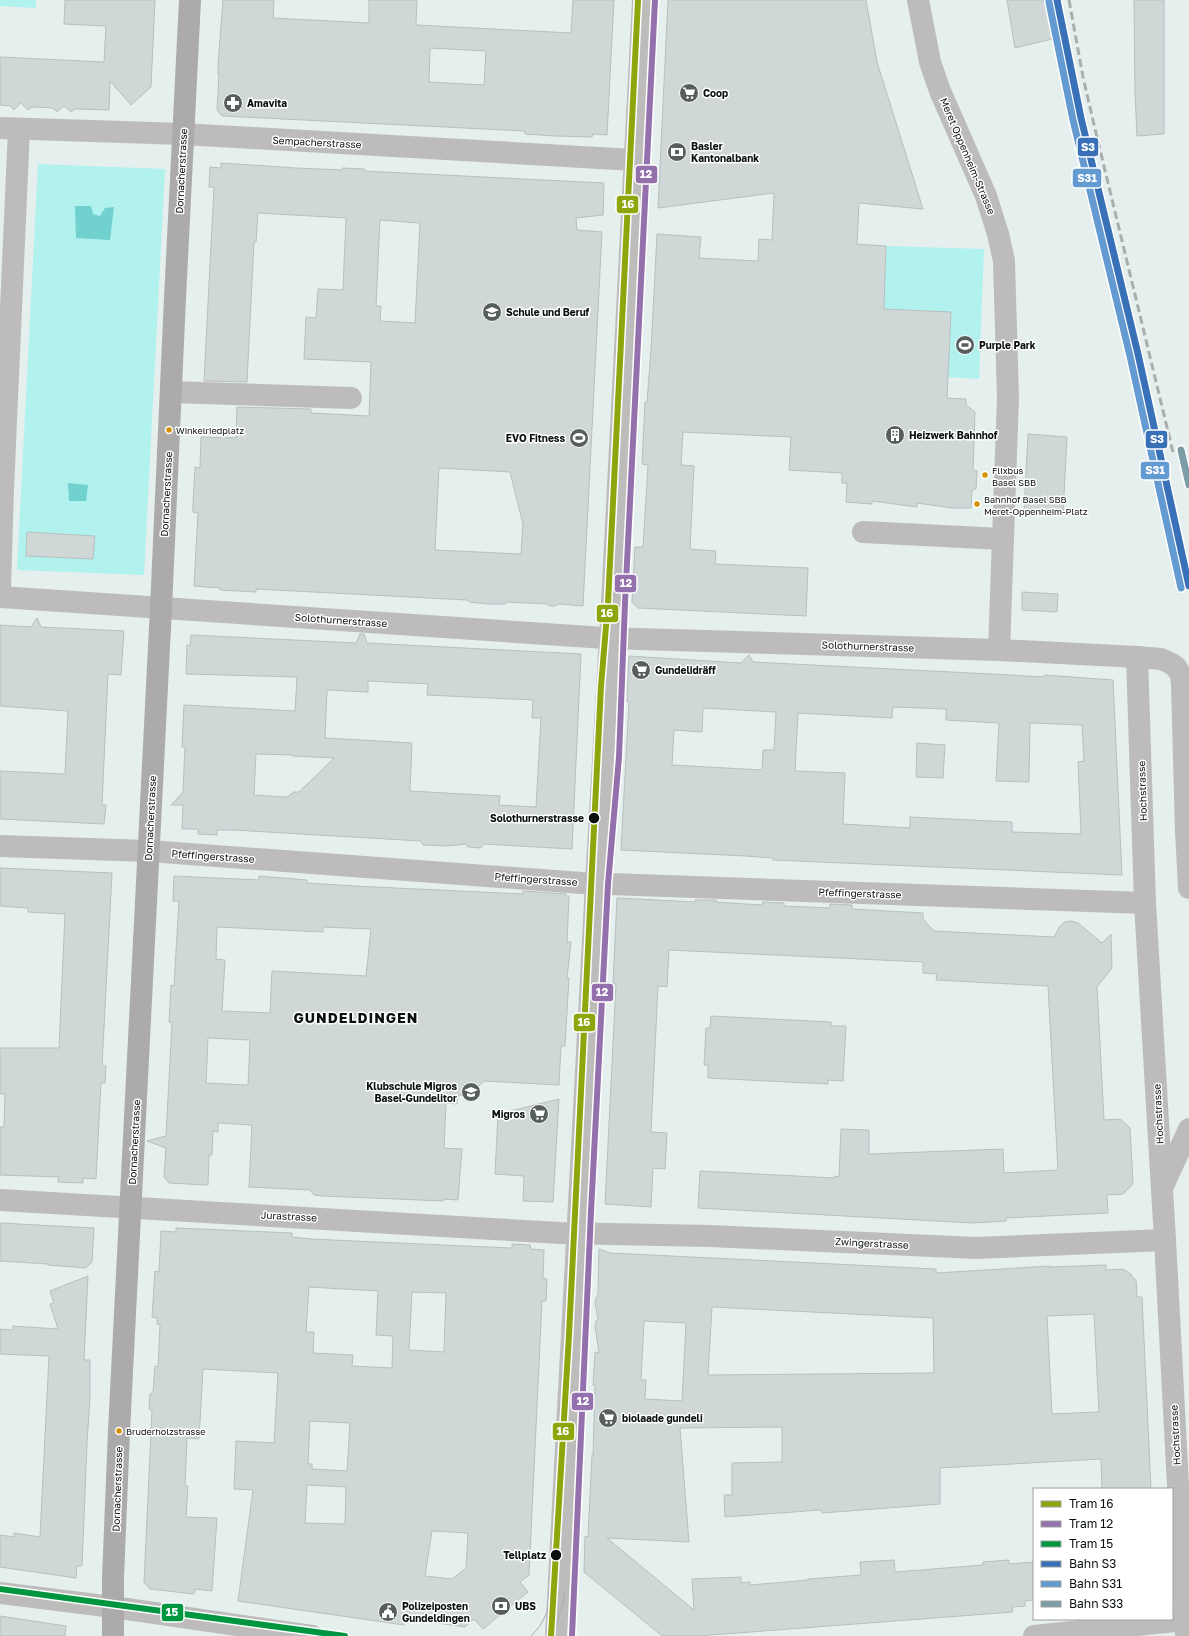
<svg xmlns="http://www.w3.org/2000/svg" width="1189" height="1636" font-family="'Golos Text',sans-serif">
<rect width="100%" height="100%" fill="#e4efee"/>
<g fill="#b1f1ee">
<polygon points="0,0 36,0 36,8 0,6"/>
<polygon points="38,164 165,169 144,575 17,570"/>
<polygon points="886,246 984,249 979,379 948,377 950,312 884,309"/>
</g>
<g fill="#70d1ce">
<polygon points="75,206 91,206 93,214 100,216 105,208 114,207 110,240 76,238"/>
<polygon points="68,483 88,485 86,501 69,501"/>
</g>
<g fill="#cfd7d7" stroke="#b7c0bf" fill-rule="evenodd">
<polygon points="65,0 155,0 151,87 131,105 110,81 109,110 75,109 71,112 64,106 57,112 53,108 32,107 28,110 21,103 14,110 11,106 0,105 0,57 104,62 106,26 64,24"/>
<path d="M223 0H274L273 18 369 23V0H417L416 25 571 33 573 0H614L607 135 593 134 592 137 555 136 525 134V131L222 116 217 110 219 74H218V64ZM430 48 486 51 484 85 429 82Z"/>
<polygon points="668,0 866,0 877,62 923,209 859,203 857,244 886,246 884,309 951,312 947,398 966,399 966,405 975,412 973,470 977,471 976,489 972,490 971,508 952,508 917,503 917,507 872,501 872,504 846,502 847,483 842,483 842,473 789,470 791,437 683,432 681,465 694,466 690,549 716,551 715,564 808,568 806,616 638,608 632,602 635,547 643,547 648,465 642,464 645,402 647,402 651,350 657,234 701,237 699,258 758,261 759,239 772,240 774,193 658,208"/>
<polygon points="1007,0 1049,0 1056,38 1015,48"/>
<polygon points="1134,0 1164,0 1164,134 1137,136 1135,93"/>
<path d="M221 163 296 168 342 170V168L364 169V171L604 183 603 215 576 218 577 230 602 232 583 606 559 604 555 606H550L547 604 506 602 505 604H488L469 602 467 600 256 589V592L220 590V588L194 586 198 513 193 512V504L195 467 200 468 201 437 236 438 237 407 311 409V413L369 416 371 362 304 359 306 317 316 318 318 289 343 290 346 218 258 213 256 242H254L247 382 204 381 214 187H209L210 167 221 168ZM380 220 420 223 415 323 380 321 381 306H376ZM439 468 510 472 523 524 521 554 435 550Z"/>
<polygon points="1028,434 1067,437 1063,514 1024,512"/>
<polygon points="27,532 95,536 93,559 26,556"/>
<polygon points="1022,592 1058,594 1057,612 1022,610"/>
<polygon points="37,618 41,627 124,631 121,675 108,674 102,805 106,805 104,824 0,819 0,771 65,774 68,711 0,706 0,625 31,627"/>
<path d="M360 634H364L367 643 581 654 572 849 483 844 481 848 468 847 466 844 447 846 423 845 421 841 233 830H217V835L198 834V829H182L183 805H171L183 792 185 747H182L184 705 295 711 297 677 186 674 187 645 190 646 191 635 356 643ZM368 681 428 684 427 695 533 700 532 718H541L536 807 499 805 500 796 410 791 412 743 325 738 327 690 368 692ZM256 754 293 755V756L334 758 299 792H294L287 797 254 795Z"/>
<path d="M749 655 753 662 1011 675 1042 677 1045 675 1113 680 1122 875 773 860V858L746 856 621 850 629 702H627L629 656 741 663ZM893 707 946 709V720L999 723 996 781 1029 782 1030 723 1082 725 1084 761 1078 762 1081 834 1012 832V822L910 817V828L843 824 845 773 795 771 798 713 892 718ZM703 708 776 712 774 750H763L762 770 672 765 674 730 702 732Z"/>
<polygon points="917,743 945,745 943,778 916,777"/>
<polygon points="0,868 112,873 102,1066 106,1066 105,1083 101,1083 96,1179 83,1178 83,1183 58,1182 59,1177 0,1175 0,1127 4,1127 5,1094 0,1094 0,1048 59,1048 65,914 28,912 28,908 0,906"/>
<path d="M174 876 259 880V876L307 880V883L354 886 523 894V891L566 894V896H569L567 942H571L567 978H569L565 1046H561L559 1085 484 1081 469 1096 458 1095 457 1104 446 1103 444 1148 462 1149 458 1200 443 1199V1201L420 1200 323 1196 314 1195 310 1190 249 1187 252 1125 218 1123V1132L213 1131 212 1155H209L208 1185 169 1183 164 1177 166 1148 147 1141 166 1136 172 1023 169 1022 171 985 174 986 179 901H173ZM217 927 323 932V927L371 929 366 976 272 971 270 1013 222 1011 225 960 216 959ZM208 1038 250 1040 248 1085 206 1083Z"/>
<polygon points="617,898 695,902 695,900 716,900 716,902 762,905 763,902 784,903 784,906 830,908 830,904 852,905 852,909 923,913 923,919 934,931 1054,937 1060,926 1065,922 1071,921 1078,923 1102,943 1111,934 1112,968 1097,987 1104,1120 1120,1119 1130,1128 1133,1184 1123,1194 1107,1195 1108,1213 1006,1218 1006,1221 973,1223 698,1208 700,1171 834,1178 834,1176 839,1177 841,1129 869,1130 869,1154 1003,1149 1004,1173 1058,1170 1048,986 936,980 937,974 923,973 923,962 669,950 667,987 658,986 651,1132 667,1133 665,1169 653,1168 651,1207 605,1204 616,984 613,984"/>
<polygon points="711,1016 831,1022 831,1026 846,1026 843,1081 828,1080 828,1084 708,1078 708,1065 704,1065 706,1028 710,1028"/>
<polygon points="559,1099 553,1202 523,1201 524,1176 495,1174 498,1114"/>
<polygon points="0,1223 94,1228 92,1262 86,1268 48,1265 48,1264 0,1261"/>
<path d="M176 1228 292 1233V1237L311 1239 465 1246 512 1248V1244L530 1245 531 1249 544 1250 543 1278 547 1279 546 1301H542L529 1575 520 1582 528 1592 483 1629 474 1619 465 1627 404 1618V1625L238 1601 253 1490 234 1489 236 1441 274 1443 278 1373 203 1369 199 1439 187 1438 185 1486H188L186 1517 217 1518 212 1591 195 1589 194 1594 150 1589 144 1582 152 1411 149 1409 150 1394 153 1392 155 1366 158 1367 160 1325 157 1324V1318L152 1317 155 1271 159 1272 161 1231 176 1232ZM309 1287 378 1291 376 1335 393 1336 392 1368 352 1366 353 1355 313 1353 314 1332H306ZM412 1292 446 1293 444 1352 409 1350ZM310 1421 350 1423 347 1471 312 1469V1464H308ZM307 1485 346 1487 345 1524 305 1523ZM432 1531 468 1533 466 1568 452 1579 425 1576Z"/>
<path d="M599 1249 610 1253 936 1269V1273L1050 1266V1267L1106 1265V1270L1123 1269 1131 1274 1132 1277 1136 1280 1137 1297H1142L1151 1489H1102L1101 1459 940 1468V1504L822 1513 821 1510 725 1517 724 1495H732V1463L782 1462V1427L680 1428 689 1542 607 1538 694 1610 692 1579 741 1577V1583L750 1582V1585L808 1580V1579L861 1575 860 1562 894 1560 895 1572 983 1565V1562L1009 1560V1564L1034 1562V1600L1025 1601V1606L1012 1607 1013 1612 698 1636H662L584 1572 585 1536 588 1537 592 1455 593 1456 595 1385H593L595 1352 599 1353 595 1326 596 1321 598 1320 595 1301 598 1294ZM712 1307 933 1318 934 1373 708 1375ZM1094 1314 1099 1412 1052 1414 1047 1316ZM644 1321 686 1323 682 1401 645 1399 646 1380H641Z"/>
<polygon points="88,1276 84,1360 90,1360 90,1398 87,1443 82,1566 77,1566 76,1578 0,1567 0,1535 14,1537 14,1533 40,1537 49,1356 0,1354 0,1329 13,1330 13,1326 58,1329 50,1304 54,1303 50,1291"/>
<polygon points="0,1616 66,1626 65,1636 0,1636"/>
</g>
<g fill="none" stroke-linecap="round" stroke-linejoin="round">
<g stroke="#bdbcbb" stroke-width="22">
<polyline points="918,0 930,62 940,91 986,196 998,234 1004,261 1008,398 999,650"/>
<polyline points="0,128 183,134 634,160"/>
<polyline points="171,392 351,398"/>
<polyline points="863,532 1002,539"/>
<polyline points="0,589 3,489 19,129"/>
<polyline points="0,597 605,638 999,650 1137,657 1161,659 1170,663 1176,667 1181,675 1182,684 1186,831 1189,888"/>
<polyline points="1137,657 1145,903 1165,1240 1186,1636"/>
<polyline points="0,846 149,851 582,883 1145,903"/>
<polyline points="1163,1186 1189,1129"/>
<polyline points="0,1200 560,1233 710,1236 976,1248 1165,1240"/>
<polyline points="0,1593 113,1607 312,1636"/>
<polyline points="556,1636 596,883 612,603 643,0"/>
<polyline points="1034,1636 1185,1620"/>
</g>
<polyline stroke="#adabaa" stroke-width="22" points="113,1636 113,1578 119,1431 161,608 175,298 190,0"/>
<g stroke="#aaaeae" stroke-width="1">
<path d="M531 1636C545 1623 550 1607 553 1588"/>
<path d="M550 1636C559 1622 562 1608 565 1591"/>
</g>
<polyline stroke="#aaaeae" stroke-width="3" stroke-dasharray="8 4" stroke-linecap="butt" points="1069,0 1083,77 1095,129 1173,452"/>
<g stroke="#fff" stroke-width="10">
<polyline id="rail-1" points="1057,0 1081,118 1138,354 1189,586"/>
</g>
<g stroke="#fff" stroke-width="10">
<polyline id="rail-2" points="1049,2 1073,120 1130,356 1181,588"/>
</g>
<g stroke="#fff" stroke-width="10">
<polyline id="rail-3" points="1181,450 1189,485"/>
</g>
<use href="#rail-1" stroke="#3971b8" stroke-width="7"/>
<use href="#rail-2" stroke="#639ad2" stroke-width="7"/>
<use href="#rail-3" stroke="#7c9da6" stroke-width="7"/>
<g stroke="#fff" stroke-width="9">
<polyline id="tram-1" points="551,1636 569,1335 601,686 608,603 638,0"/>
</g>
<g stroke="#fff" stroke-width="9">
<polyline id="tram-2" points="572,1636 591,1212 608,884 619,757 625,603 655,0"/>
</g>
<g stroke="#fff" stroke-width="9">
<polyline id="tram-3" points="0,1589 345,1636"/>
</g>
<use href="#tram-1" stroke="#8ea50c" stroke-width="6"/>
<use href="#tram-2" stroke="#9471ad" stroke-width="6"/>
<use href="#tram-3" stroke="#009640" stroke-width="6"/>
</g>
<defs>
<g id="supermarket-disc" transform="scale(1)"><circle r="9.5" fill="#565e5e" stroke="#fff"/><path d="M-6-5.5h2.5l.6 2H6L4.5 2H-2.5L-4.4-4H-6ZM-1.5 3.2a1.3 1.3 0 1 0 .1 0ZM3 3.2a1.3 1.3 0 1 0 .1 0Z" fill="#fff"/></g>
<g id="pharmacy-disc" transform="scale(1)"><circle r="9.5" fill="#565e5e" stroke="#fff"/><path d="M-2-6h4v4h4v4h-4v4h-4v-4h-4v-4h4Z" fill="#fff"/></g>
<g id="bank-disc" transform="scale(1)"><circle r="9.5" fill="#565e5e" stroke="#fff"/><path d="M-6-4H6V4H-6ZM0-2.3a2.3 2.3 0 1 0 0 4.6a2.3 2.3 0 1 0 0-4.6Z" fill="#fff"/></g>
<g id="school-disc" transform="scale(1)"><circle r="9.5" fill="#565e5e" stroke="#fff"/><path d="M0-5L7-2L0 1L-7-2ZM-4 1L0 2.5L4 1V4Q0 6-4 4Z" fill="#fff"/></g>
<g id="stadium-disc" transform="scale(1)"><circle r="9.5" fill="#565e5e" stroke="#fff"/><path d="M0-5a6.5 5 0 1 0 0 10a6.5 5 0 1 0 0-10ZM-3.5-1.8h7v3.6h-7Z" fill="#fff"/></g>
<g id="building-disc" transform="scale(1)"><circle r="9.5" fill="#565e5e" stroke="#fff"/><path d="M-4-6H4V6H1V3H-1V6H-4ZM-2.5-4.3h1.7v1.8h-1.7ZM.8-4.3h1.7v1.8H.8ZM-2.5-1h1.7V.8h-1.7ZM.8-1h1.7V.8H.8Z" fill="#fff"/></g>
<g id="civic-disc" transform="scale(1)"><circle r="9.5" fill="#565e5e" stroke="#fff"/><path d="M-.6-6.5H3V-4.5H.6V-3L4-1V1h2V6H-6V1h2V-1L-.6-3ZM-1.2 2.5V6h2.4V2.5Z" fill="#fff"/></g>
</defs>
<g fill-rule="evenodd">
<use href="#supermarket-disc" x="689" y="93"/>
<use href="#pharmacy-disc" x="233" y="103"/>
<use href="#bank-disc" x="677" y="152"/>
<use href="#school-disc" x="492" y="312"/>
<use href="#stadium-disc" x="965" y="345"/>
<use href="#building-disc" x="895" y="435"/>
<use href="#stadium-disc" x="579" y="438"/>
<use href="#supermarket-disc" x="641" y="670"/>
<use href="#school-disc" x="471" y="1092"/>
<use href="#supermarket-disc" x="539" y="1114"/>
<use href="#supermarket-disc" x="608" y="1418"/>
<use href="#bank-disc" x="501" y="1606"/>
<use href="#civic-disc" x="388" y="1612"/>
</g>
<g fill="#d39002" stroke="#fff" stroke-width="1.5">
<circle cx="169" cy="430" r="3.5"/>
<circle cx="985" cy="475" r="3.5"/>
<circle cx="977" cy="504" r="3.5"/>
<circle cx="119" cy="1431" r="3.5"/>
</g>
<g fill="#0a1010" stroke="#fff" stroke-width="1.5">
<circle cx="594" cy="818" r="6"/>
<circle cx="556" cy="1555" r="6"/>
</g>
<g text-anchor="middle" stroke-width="3" stroke-linejoin="round" paint-order="stroke">
<g font-size="9" fill="#0a1010" stroke="#fff" text-anchor="start">
<text x="176" y="434">Winkelriedplatz</text>
<text x="992" y="474">Flixbus<tspan x="992" dy="12">Basel SBB</tspan></text>
<text x="984" y="503">Bahnhof Basel SBB<tspan x="984" dy="12">Meret-Oppenheim-Platz</tspan></text>
<text x="126" y="1435">Bruderholzstrasse</text>
</g>
<g font-size="10" font-weight="bold" fill="#0a1010" stroke="#fff" text-anchor="start">
<text x="703" y="97">Coop</text>
<text x="247" y="107">Amavita</text>
<text x="691" y="150">Basler<tspan x="691" dy="12">Kantonalbank</tspan></text>
<text x="506" y="316">Schule und Beruf</text>
<text x="979" y="349">Purple Park</text>
<text x="909" y="439">Heizwerk Bahnhof</text>
<text x="565" y="442" text-anchor="end">EVO Fitness</text>
<text x="655" y="674">Gundelidräff</text>
<text x="457" y="1090" text-anchor="end">Klubschule Migros<tspan x="457" dy="12">Basel-Gundelitor</tspan></text>
<text x="525" y="1118" text-anchor="end">Migros</text>
<text x="622" y="1422">biolaade gundeli</text>
<text x="402" y="1610">Polizeiposten<tspan x="402" dy="12">Gundeldingen</tspan></text>
<text x="515" y="1610">UBS</text>
</g>
<g font-size="10" fill="#0a1010" stroke="#fff">
<text transform="translate(317 142) rotate(3)" y="4">Sempacherstrasse</text>
<text transform="translate(968 156) rotate(67)" y="4">Meret Oppenheim-Strasse</text>
<text transform="translate(181 171) rotate(-87)" y="4">Dornacherstrasse</text>
<text transform="translate(166 494) rotate(-87)" y="4">Dornacherstrasse</text>
<text transform="translate(341 620) rotate(4)" y="4">Solothurnerstrasse</text>
<text transform="translate(868 646) rotate(2)" y="4">Solothurnerstrasse</text>
<text transform="translate(1142 791) rotate(-92)" y="4">Hochstrasse</text>
<text transform="translate(150 818) rotate(-87)" y="4">Dornacherstrasse</text>
<text transform="translate(213 856) rotate(4)" y="4">Pfeffingerstrasse</text>
<text transform="translate(536 879) rotate(4)" y="4">Pfeffingerstrasse</text>
<text transform="translate(860 893) rotate(2)" y="4">Pfeffingerstrasse</text>
<text transform="translate(1158 1114) rotate(-93)" y="4">Hochstrasse</text>
<text transform="translate(134 1142) rotate(-87)" y="4">Dornacherstrasse</text>
<text transform="translate(289 1216) rotate(3)" y="4">Jurastrasse</text>
<text transform="translate(872 1243) rotate(3)" y="4">Zwingerstrasse</text>
<text transform="translate(1175 1435) rotate(-93)" y="4">Hochstrasse</text>
<text transform="translate(117 1489) rotate(-88)" y="4">Dornacherstrasse</text>
</g>
<g font-size="10" font-weight="bold" fill="#0a1010" stroke="#fff" text-anchor="end">
<text x="584" y="822">Solothurnerstrasse</text>
<text x="546" y="1559">Tellplatz</text>
</g>
<g font-size="14" font-weight="bold" letter-spacing="1" fill="#0a1010" stroke="#fff">
<text x="356" y="1023">GUNDELDINGEN</text>
</g>
</g>
<g stroke="#fff" stroke-width="1.5">
<rect x="1077" y="137" width="22" height="20" rx="4" fill="#3971b8"/>
<rect x="635" y="165" width="23" height="19" rx="4" fill="#9471ad"/>
<rect x="1072" y="168" width="30" height="20" rx="4" fill="#639ad2"/>
<rect x="616" y="195" width="23" height="19" rx="4" fill="#8ea50c"/>
<rect x="1145" y="430" width="23" height="19" rx="4" fill="#3971b8"/>
<rect x="1140" y="461" width="30" height="19" rx="4" fill="#639ad2"/>
<rect x="614" y="574" width="23" height="19" rx="4" fill="#9471ad"/>
<rect x="596" y="604" width="23" height="19" rx="4" fill="#8ea50c"/>
<rect x="591" y="983" width="23" height="19" rx="4" fill="#9471ad"/>
<rect x="573" y="1013" width="23" height="19" rx="4" fill="#8ea50c"/>
<rect x="571" y="1392" width="23" height="19" rx="4" fill="#9471ad"/>
<rect x="552" y="1422" width="23" height="19" rx="4" fill="#8ea50c"/>
<rect x="161" y="1603" width="23" height="19" rx="4" fill="#009640"/>
</g>
<g font-size="11" text-anchor="middle" font-weight="bold" fill="#fff">
<text x="1088" y="151">S3</text>
<text x="646" y="178">12</text>
<text x="1087" y="182">S31</text>
<text x="628" y="208">16</text>
<text x="1157" y="443">S3</text>
<text x="1155" y="474">S31</text>
<text x="626" y="587">12</text>
<text x="607" y="617">16</text>
<text x="602" y="996">12</text>
<text x="584" y="1026">16</text>
<text x="583" y="1405">12</text>
<text x="563" y="1435">16</text>
<text x="172" y="1616">15</text>
</g>
<rect x="1033" y="1488" width="140" height="132" fill="#ffffff" stroke="#9d9f9f"/>
<rect x="1041" y="1501" width="20" height="6" fill="#8ea50c" stroke="#9d9f9f"/>
<text x="1069" y="1508" font-size="12" fill="#0a1010">Tram 16</text>
<rect x="1041" y="1521" width="20" height="6" fill="#9471ad" stroke="#9d9f9f"/>
<text x="1069" y="1528" font-size="12" fill="#0a1010">Tram 12</text>
<rect x="1041" y="1541" width="20" height="6" fill="#009640" stroke="#9d9f9f"/>
<text x="1069" y="1548" font-size="12" fill="#0a1010">Tram 15</text>
<rect x="1041" y="1561" width="20" height="6" fill="#3971b8" stroke="#9d9f9f"/>
<text x="1069" y="1568" font-size="12" fill="#0a1010">Bahn S3</text>
<rect x="1041" y="1581" width="20" height="6" fill="#639ad2" stroke="#9d9f9f"/>
<text x="1069" y="1588" font-size="12" fill="#0a1010">Bahn S31</text>
<rect x="1041" y="1601" width="20" height="6" fill="#7c9da6" stroke="#9d9f9f"/>
<text x="1069" y="1608" font-size="12" fill="#0a1010">Bahn S33</text>
</svg>
